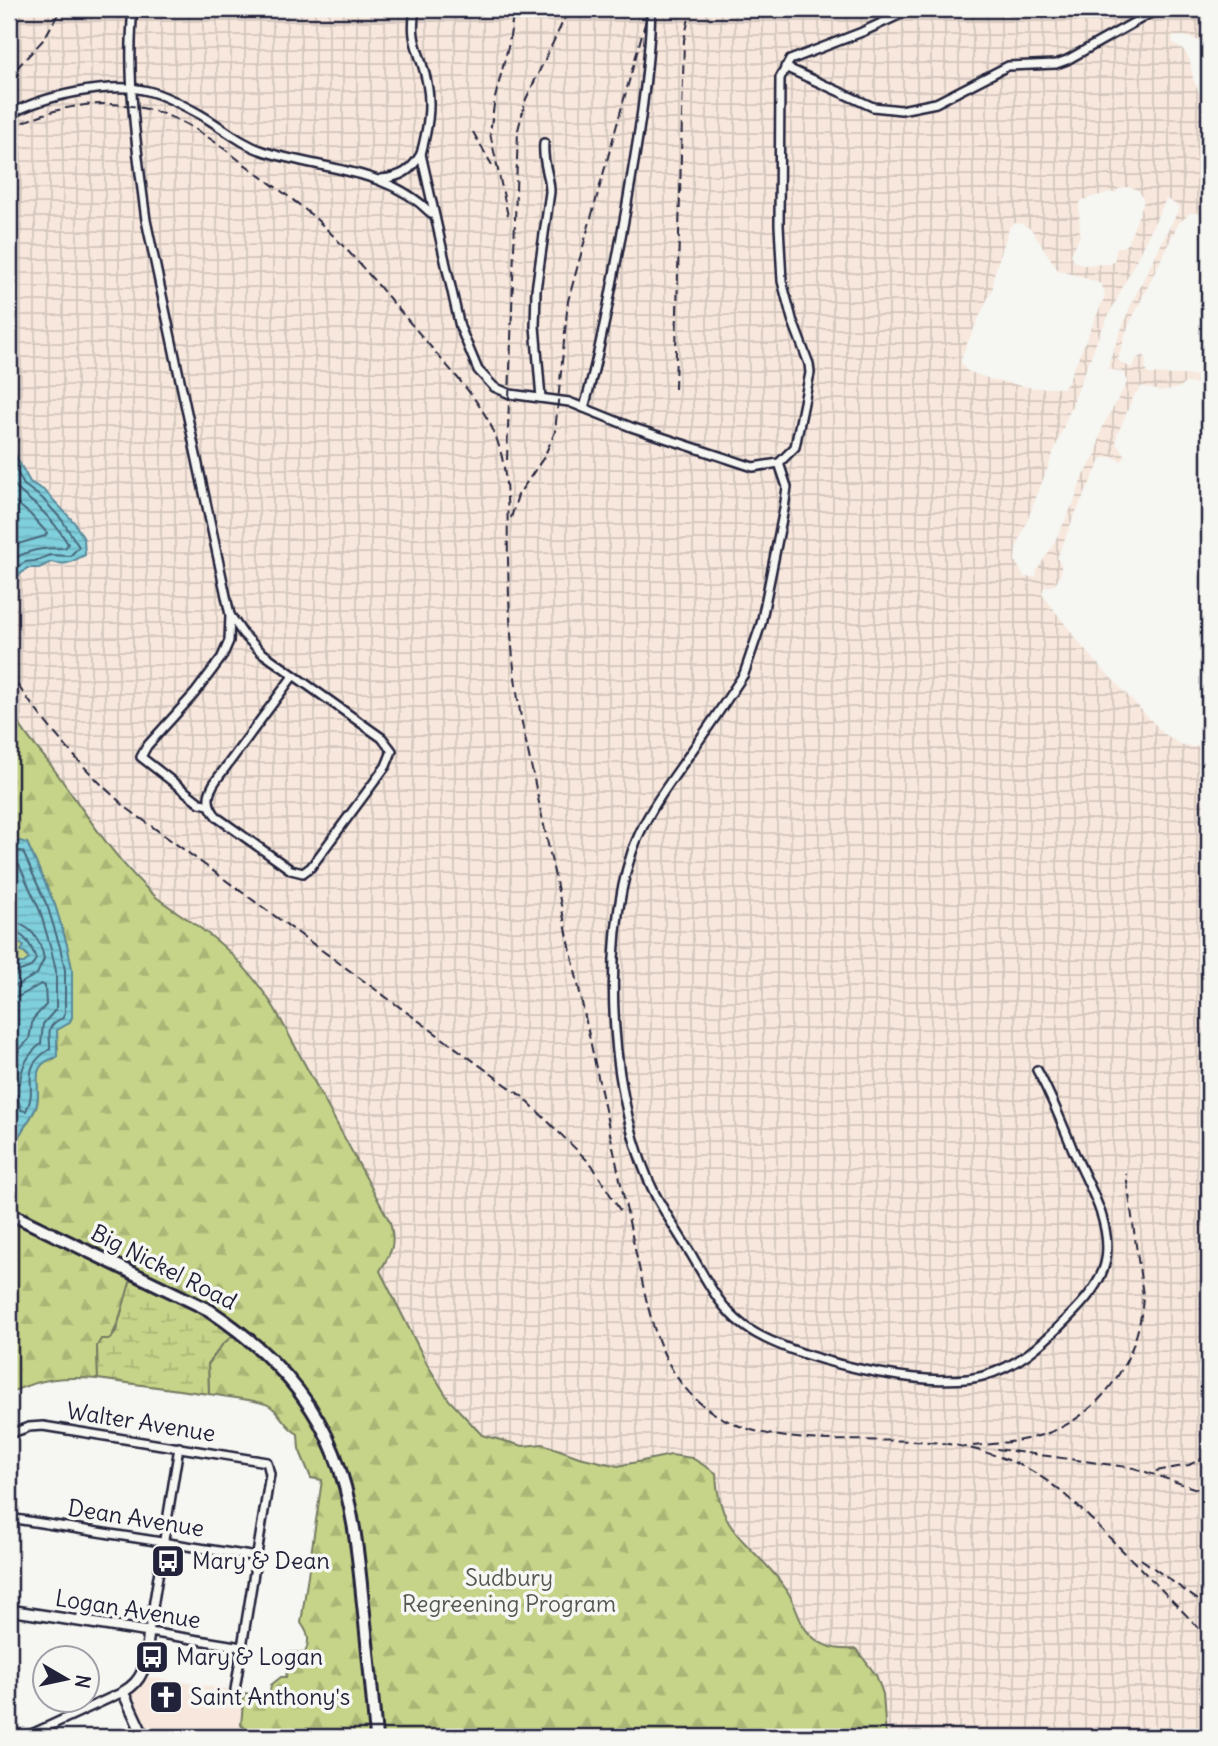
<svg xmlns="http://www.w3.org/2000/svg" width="1218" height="1746" font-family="Delius,sans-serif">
<defs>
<pattern id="industrial-grid" width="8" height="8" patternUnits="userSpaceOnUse" patternTransform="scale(1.75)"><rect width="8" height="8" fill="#f7e7dc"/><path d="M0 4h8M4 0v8" fill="none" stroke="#d3c6be"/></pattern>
<pattern id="forest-firs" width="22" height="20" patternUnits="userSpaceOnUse" patternTransform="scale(1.75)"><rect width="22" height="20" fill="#c5d488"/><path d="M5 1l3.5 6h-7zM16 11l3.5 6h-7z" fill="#a9b676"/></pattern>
<pattern id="wetland-marsh" width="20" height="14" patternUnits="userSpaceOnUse" patternTransform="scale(1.75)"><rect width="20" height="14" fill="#c5d488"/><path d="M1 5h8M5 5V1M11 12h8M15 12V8" fill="none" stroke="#a9b676"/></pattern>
<pattern id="water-rules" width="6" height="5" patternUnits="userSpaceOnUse" patternTransform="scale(1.75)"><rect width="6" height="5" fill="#80cfdc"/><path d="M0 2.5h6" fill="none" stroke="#6eb1be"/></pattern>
</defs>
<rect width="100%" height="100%" fill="#f6f6f2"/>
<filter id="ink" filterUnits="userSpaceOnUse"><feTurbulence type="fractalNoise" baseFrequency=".0143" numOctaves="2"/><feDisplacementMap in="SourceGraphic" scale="14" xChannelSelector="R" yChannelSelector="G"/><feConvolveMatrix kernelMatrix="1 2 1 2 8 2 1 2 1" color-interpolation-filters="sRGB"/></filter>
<g filter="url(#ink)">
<polygon fill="#f7e7dc" points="142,1676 235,1690 244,1693 241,1725 254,1737 144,1737 123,1692"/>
<path fill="url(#industrial-grid)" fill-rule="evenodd" d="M9 9H1209V33L1203 42 1184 36 1173 37 1172 42 1185 51 1190 61 1193 79 1209 116V198L1203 197 1209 201V218L1198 213H1190L1178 224 1127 329 1118 359 1121 363 1132 368 1137 358 1144 355 1146 359 1145 369 1148 374 1209 376V384L1185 383 1179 388 1160 391 1142 386 1134 395 1117 435 1116 444 1124 453 1125 457 1122 461 1113 457 1102 458 1074 516 1057 558 1061 565V573L1055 585 1044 587 1042 594 1083 648 1163 733 1180 744 1193 747 1209 744V1737H886L885 1728 839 1650 813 1638 798 1619 793 1599 773 1572 730 1528 721 1508 715 1473 692 1458 671 1455 618 1466 579 1457 543 1444 523 1446 482 1435 449 1400 411 1335 380 1270 391 1252 394 1238 390 1222 275 1009 260 984 234 955 207 932 156 897 116 853 46 760 24 734 9 702ZM1128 187 1139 190 1144 201 1128 243 1123 247H1117L1114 262 1110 264 1083 265 1074 261 1071 254 1080 236 1079 205 1082 200 1110 192 1115 193 1118 189ZM1166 199 1180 207 1132 302 1111 356 1108 369 1123 372 1128 381 1102 428 1096 454 1081 481 1075 500 1053 545 1037 570 1036 577H1024L1015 561 1016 549 1100 333ZM1015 223 1022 224 1031 229 1058 270 1094 281 1101 284 1104 290 1105 296 1067 384 1063 388H1033L993 380 967 371 962 365 961 360 964 350 993 287V277L1010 226Z"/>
<g fill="url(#forest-firs)" stroke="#747b62" stroke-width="2">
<path d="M9 702C18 729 36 746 53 768 85 812 115 861 156 897 171 909 189 919 204 931 234 952 256 979 275 1009L390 1222C396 1245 392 1251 380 1271L427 1364 449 1400 482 1435 523 1446 543 1444 579 1457 618 1466 671 1455 692 1458 716 1473C718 1537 754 1543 786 1589 798 1606 797 1625 815 1639 828 1649 841 1650 856 1649L876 1675 883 1694 886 1737H254L241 1725 244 1693 269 1697 271 1685 281 1677H286L291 1652 305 1653C310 1640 309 1634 301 1623L322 1480 311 1478 299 1449 298 1434C284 1426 282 1415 270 1406 259 1399 224 1397 209 1394L208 1365 222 1345 237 1331 133 1273C131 1283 116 1331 111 1337 108 1341 102 1343 97 1346L98 1379C62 1376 42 1378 9 1393V1095L14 1104 13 1131 19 1136C24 1127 32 1117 36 1108 43 1088 28 1072 49 1058L54 1059 58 1049 57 1030 69 1023 72 1017V969L67 945 55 905 27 843 12 851 9 858Z"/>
<polygon points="9,937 24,946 23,951 29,959 24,963 15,963 9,981"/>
</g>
<polygon fill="url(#wetland-marsh)" stroke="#747b62" stroke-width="2" points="133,1272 238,1331 222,1345 208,1364 209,1394 98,1379 97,1346 101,1339 110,1339 116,1331"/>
<g fill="url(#water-rules)" stroke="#5a8a9c" stroke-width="2">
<path d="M9 449 13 451 30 482 45 491 74 522 84 539 85 555C70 562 68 566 51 562L39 568H27L13 581 9 582Z"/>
<path d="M20 841 27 843 55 905 67 945 72 969V1017L69 1023 57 1030V1057C26 1065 43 1084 36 1107 32 1117 24 1127 19 1136L13 1131 14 1104 9 1095V981L15 963H24L29 959 26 953 21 951 24 946 9 937V858L13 845Z"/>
</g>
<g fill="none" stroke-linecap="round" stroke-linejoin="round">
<g stroke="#48677b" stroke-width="2">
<polyline points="9,457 24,485 42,498 62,520 79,547 70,556 50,555 35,561 25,562 9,573"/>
<path d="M9 477C16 490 25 496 36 505 48 516 60 530 68 544L65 548C45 548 24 549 9 563"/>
<polyline points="9,497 30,514 47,533 45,536 18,544 9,549"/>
<path d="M9 855 20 851 23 852 48 908 60 947 65 970V1013C60 1023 66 1015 57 1021 45 1028 51 1039 50 1049 16 1070 40 1085 26 1111L21 1110 17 1095 9 1093"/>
<path d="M9 864 19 865 40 911 51 949 56 971V1009L43 1024 41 1044C28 1054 21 1067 20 1083L9 1084"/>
<path d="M9 922C30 923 41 940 44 959L37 974 18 985 9 987"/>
<path d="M9 931C25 933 31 945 36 959L31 967 20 971 14 977 9 978"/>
<polyline points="9,997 20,996 41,984 45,986 46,1005 33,1019 29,1039 19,1050 9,1073"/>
</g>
<g stroke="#22223b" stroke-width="12">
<g id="minor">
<path d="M133 9C126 78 137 151 146 220L230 615 243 634 261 652 382 738 392 751 386 766 311 867 303 873 291 870 218 818C205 804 207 793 217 779L293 676"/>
<path d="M415 9C409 44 421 51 427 83 432 107 427 131 421 154L460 327 478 370 494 387 510 394 569 402 631 427 753 467 779 463 795 447 810 373 809 364 792 319 782 281 779 225 780 78 790 60 862 32 912 9"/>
<polyline points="785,67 873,107 901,110 936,103 1008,66 1056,64 1067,60 1158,9"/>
<path d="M9 115C42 96 110 81 148 91 167 96 185 106 201 115 222 127 242 145 266 152 323 170 387 168 432 214"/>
<path d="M381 179C401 177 411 171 421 154"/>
<path d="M541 398 535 326 536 290 550 192C550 174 542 164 544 143"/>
<path d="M584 408C602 344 613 280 625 215 637 146 649 78 651 9"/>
<path d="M779 463 787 487 784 509 761 624 744 674C725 703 706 731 687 758 666 788 644 817 632 852 600 947 610 1107 656 1196 667 1216 679 1235 691 1254 706 1279 719 1307 743 1325 787 1359 929 1391 983 1376 1018 1366 1041 1345 1066 1320 1083 1303 1102 1283 1106 1259 1112 1221 1087 1183 1073 1150 1062 1123 1051 1095 1037 1070"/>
<polyline points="209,805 200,803 141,757 147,746 195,693 222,657 229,641 230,615"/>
<polyline points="9,1434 29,1427 43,1426 267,1462 270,1474 235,1690"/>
<polyline points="179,1447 149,1632 242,1647"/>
<polyline points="9,1518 257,1557"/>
<polyline points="25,1737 123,1692"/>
</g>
</g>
<g stroke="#22223b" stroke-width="14">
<path id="tertiary" d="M9 1610 149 1632C145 1659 148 1678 123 1692L144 1737"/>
</g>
<g stroke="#22223b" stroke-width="16">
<path id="secondary" d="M9 1213 209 1310C262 1345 310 1392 334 1453 353 1501 358 1553 363 1604 368 1649 372 1693 376 1737"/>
</g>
<use href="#minor" stroke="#f6f6f2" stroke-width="7"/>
<use href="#tertiary" stroke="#f6f6f2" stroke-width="9"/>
<use href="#secondary" stroke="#f6f6f2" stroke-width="10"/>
<g stroke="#22223b" stroke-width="2" stroke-dasharray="10 5" stroke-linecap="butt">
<polyline points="16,69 44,39 61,9"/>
<path d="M9 129C55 105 106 96 157 112 189 122 213 140 239 160 264 179 291 197 315 218 355 255 389 299 425 340 451 372 485 403 498 443 510 479 507 522 508 559 509 616 512 672 523 728L636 1254C644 1288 650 1325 665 1356 717 1467 845 1432 941 1443 965 1446 991 1453 1013 1462 1057 1480 1087 1516 1120 1548 1150 1578 1180 1608 1209 1639"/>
<polyline points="473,132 492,165"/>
<polyline points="508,216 490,133 495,98 509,43 514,9"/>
<polyline points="675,389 684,40 691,9"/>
<polyline points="507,460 518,130 526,99 569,9"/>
<polyline points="511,518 518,495 544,457 555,432 568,301 649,9"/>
<path d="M9 673C43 722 83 770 128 809L523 1097 592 1165 621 1212"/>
<path d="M973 1446C1001 1443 1032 1441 1058 1429 1109 1405 1141 1351 1143 1295L1126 1174"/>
<polyline points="997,1449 1134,1468 1209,1493"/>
<polyline points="1156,1471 1189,1465 1209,1455"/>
<polyline points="1141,1559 1209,1608"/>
</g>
</g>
</g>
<defs>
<g id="bus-square" transform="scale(1.75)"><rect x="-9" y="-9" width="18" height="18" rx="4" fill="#22223b" stroke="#f6f6f2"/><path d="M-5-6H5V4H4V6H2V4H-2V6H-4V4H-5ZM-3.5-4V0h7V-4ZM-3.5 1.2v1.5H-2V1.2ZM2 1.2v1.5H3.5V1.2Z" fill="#fff"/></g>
<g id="church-square" transform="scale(1.75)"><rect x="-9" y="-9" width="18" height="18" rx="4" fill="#22223b" stroke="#f6f6f2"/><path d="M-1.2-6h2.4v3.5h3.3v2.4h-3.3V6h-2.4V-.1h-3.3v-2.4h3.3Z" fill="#fff"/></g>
</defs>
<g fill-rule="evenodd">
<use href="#bus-square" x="168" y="1561"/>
<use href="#bus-square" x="152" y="1657"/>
<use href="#church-square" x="166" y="1697"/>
</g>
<g text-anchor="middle" stroke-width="7" stroke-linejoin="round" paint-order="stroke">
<g font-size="23" fill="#22223b" stroke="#f6f6f2">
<text transform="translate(164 1267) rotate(27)" y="8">Big Nickel Road</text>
<text transform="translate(141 1422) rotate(9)" y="8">Walter Avenue</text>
<text transform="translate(136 1518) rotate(9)" y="8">Dean Avenue</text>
<text transform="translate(128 1609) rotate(9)" y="8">Logan Avenue</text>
</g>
<g font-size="23" fill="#22223b" stroke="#f6f6f2" text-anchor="start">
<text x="192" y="1569">Mary &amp; Dean</text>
<text x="176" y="1665">Mary &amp; Logan</text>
<text x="190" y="1705">Saint Anthony's</text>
</g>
<g font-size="23" fill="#535752" stroke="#f6f6f2">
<text x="509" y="1586">Sudbury<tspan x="509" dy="26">Regreening Program</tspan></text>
</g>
</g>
<rect width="1218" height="1746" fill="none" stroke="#f6f6f2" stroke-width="35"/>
<rect x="18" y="18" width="1183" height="1711" fill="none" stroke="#22223b" stroke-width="2.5" filter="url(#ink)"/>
<g transform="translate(66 1679) rotate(99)"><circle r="33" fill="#f6f6f2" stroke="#a1a1a9" stroke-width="2"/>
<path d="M0-5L12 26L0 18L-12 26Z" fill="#22223b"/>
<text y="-10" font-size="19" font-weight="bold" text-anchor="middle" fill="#22223b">N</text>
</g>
</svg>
